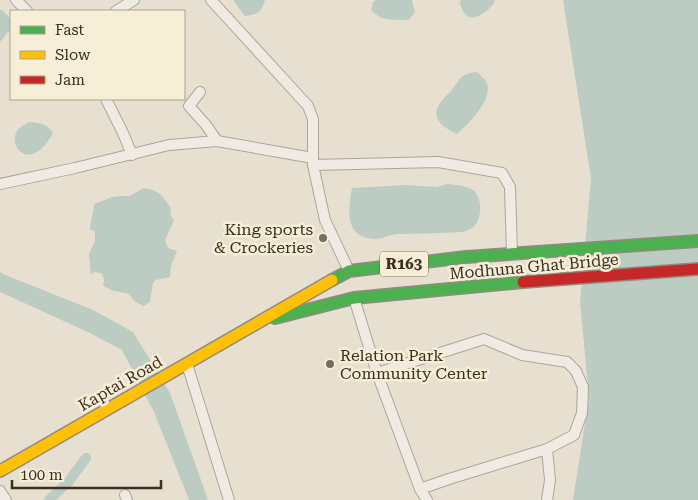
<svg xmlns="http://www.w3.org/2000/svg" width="698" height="500" font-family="'Roboto Serif',serif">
<rect width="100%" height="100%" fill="#e7e0d1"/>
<g fill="#bcccc2">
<path d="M233 0H265C261 13 258 14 245 16L240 10Z"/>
<path d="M376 0H412L415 13 408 20C393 19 383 23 371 10L373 2Z"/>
<path d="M461 0H494L495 1C490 10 474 24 465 14 462 11 461 6 460 3Z"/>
<polygon points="563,0 698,0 698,500 573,500 589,397 580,302 591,178"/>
<polygon points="0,10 2,10 11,19 11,31 8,32 0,42"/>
<path d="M477 72C481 76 486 79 487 84 493 100 468 124 457 134 438 125 428 115 445 97 447 95 449 93 451 91 460 80 460 73 477 72Z"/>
<path d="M30 122C40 123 48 124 53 133 50 139 46 144 41 149 21 167 5 137 22 126 25 124 27 123 30 122Z"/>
<path d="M447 184C455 185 468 185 474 191 482 198 482 215 476 224 474 228 468 230 463 232 441 233 419 234 397 234 389 235 382 239 374 239 344 237 348 210 352 188L406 185 437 187Z"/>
<path d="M143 188C159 190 162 195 171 208L170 214 174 220 165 240 168 248 177 251 171 266 170 277 156 280 153 283 150 302 144 306C136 303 133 300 129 294L114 291 103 286 104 280 102 274 95 272 91 274 89 254 95 241V232L90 229C90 221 94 213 94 204L112 197 122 196H130Z"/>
<polygon points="0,272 3,274 93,310 133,332 170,393 208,500 189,500 154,412 122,350 90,333 0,292"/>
</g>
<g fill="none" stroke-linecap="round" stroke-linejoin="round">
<polyline stroke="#bcccc2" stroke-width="10" points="49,500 69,481 86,458"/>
<g stroke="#ada599" stroke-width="12">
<g id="street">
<polyline points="16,0 27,11"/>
<polyline points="211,0 308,106 313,119 313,165 325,220 349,271"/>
<polyline points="116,11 134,0"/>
<polyline points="200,92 189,106 206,125 217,141"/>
<polyline points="106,99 123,133 132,155"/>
<polyline points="313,165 438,162 502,173 510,187 512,254"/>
<polyline points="0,184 75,168 169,145 217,141 313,158"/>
<polyline points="354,298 377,373 420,489 427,500"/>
<polyline points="187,364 229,500"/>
<polyline points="377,373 484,339 522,355 567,362 576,371 583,387 582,413 574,435 547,449 449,479 420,489"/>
<polyline points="0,491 6,500"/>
<polyline points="125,495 127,500"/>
<polyline points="547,500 550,480 547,449"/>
</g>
</g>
<g stroke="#928b80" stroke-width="14">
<g id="fast">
<polyline points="332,280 349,271 466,257 698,241"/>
<polyline points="275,318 354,298 523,282"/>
</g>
</g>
<g stroke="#928b80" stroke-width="14">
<polyline id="slow" points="0,471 332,280"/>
</g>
<g stroke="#928b80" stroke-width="14">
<polyline id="jam" points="523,282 698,269"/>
</g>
<use href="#street" stroke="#efebe3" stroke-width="10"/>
<use href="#fast" stroke="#4caf50" stroke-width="11"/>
<use href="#slow" stroke="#ffc107" stroke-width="11"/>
<use href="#jam" stroke="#c62828" stroke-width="11"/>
</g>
<g fill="#786c5e" stroke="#f7eed8" stroke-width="2">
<circle cx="323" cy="238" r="5"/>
<circle cx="330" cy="364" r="5"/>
</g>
<g text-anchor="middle" stroke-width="5" stroke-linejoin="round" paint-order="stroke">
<rect fill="#f7eed8" stroke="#756857" stroke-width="1" x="380" y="251.5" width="48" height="25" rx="4"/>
<g font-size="15" font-weight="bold" fill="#3d2e20">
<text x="404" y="269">R163</text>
</g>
<g font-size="16" fill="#3d2e20" stroke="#f7eed8" text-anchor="end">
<text x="313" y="235">King sports<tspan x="313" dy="18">&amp; Crockeries</tspan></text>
<text x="340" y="361" text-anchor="start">Relation Park<tspan x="340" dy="18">Community Center</tspan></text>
</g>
<g font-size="16" fill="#3d2e20" stroke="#f7eed8">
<text transform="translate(534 266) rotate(-5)" y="6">Modhuna Ghat Bridge</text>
<text transform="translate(120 383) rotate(-30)" y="6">Kaptai Road</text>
</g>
</g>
<rect x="10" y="10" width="175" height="90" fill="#f7eed8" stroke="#ada18e"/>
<rect x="20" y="26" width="25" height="8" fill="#4caf50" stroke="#ada18e"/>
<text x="55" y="35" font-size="15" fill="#3d2e20">Fast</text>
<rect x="20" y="51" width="25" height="8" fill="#ffc107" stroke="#ada18e"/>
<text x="55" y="60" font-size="15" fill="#3d2e20">Slow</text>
<rect x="20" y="76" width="25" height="8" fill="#c62828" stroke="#ada18e"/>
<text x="55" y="85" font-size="15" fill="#3d2e20">Jam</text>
<path d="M12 480v8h149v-8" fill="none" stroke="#3d2e20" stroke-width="2.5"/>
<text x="20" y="480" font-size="15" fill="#3d2e20" stroke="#f7eed8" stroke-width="4" paint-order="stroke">100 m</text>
</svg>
